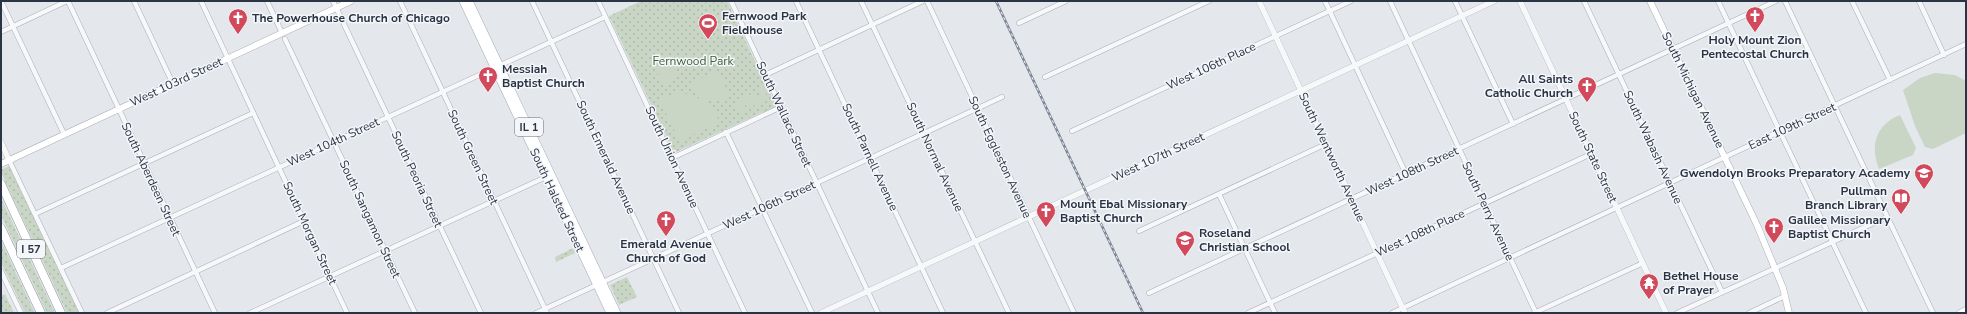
<svg xmlns="http://www.w3.org/2000/svg" width="1967" height="314" font-family="'Nunito Sans',sans-serif">
<defs>
<pattern id="green-dots" width="8" height="8" patternUnits="userSpaceOnUse"><rect width="8" height="8" fill="#c9d6c5"/><path d="M2 2h.1M6 6h.1" fill="none" stroke="#adb8ab" stroke-width="1.8" stroke-linecap="round"/></pattern>
</defs>
<rect width="100%" height="100%" fill="#e4e7ec"/>
<g fill="url(#green-dots)">
<polygon points="641,1 727,1 776,106 674,153 609,16"/>
<polygon points="9,166 79,313 67,313 1,172 1,170"/>
<polygon points="1,198 55,313 47,313 1,215"/>
<polygon points="1,241 35,313 25,313 1,262"/>
<polygon points="573,248 575,253 556,262 555,257"/>
<polygon points="627,277 637,297 619,305 610,285"/>
<polygon points="5,294 14,313 1,313 1,296"/>
</g>
<g fill="#c9d6c5">
<polygon points="666,53 677,78 663,85 651,60"/>
<path d="M715 72 720 74 730 97C712 105 700 101 690 83Z"/>
<polygon points="1935,73 1955,75 1966,81 1966,133 1933,149 1925,147 1915,126 1903,90 1920,78"/>
<polygon points="763,88 769,100 763,103 757,90"/>
<polygon points="755,91 761,104 755,107 750,94"/>
<path d="M675 93C696 92 711 104 720 122L682 140 678 138 659 99Z"/>
<polygon points="748,95 754,107 748,110 742,97"/>
<polygon points="741,98 747,111 741,114 735,101"/>
<path d="M1900 115 1916 148 1913 155 1879 169C1870 146 1875 125 1900 115Z"/>
</g>
<g fill="none" stroke-linecap="round" stroke-linejoin="round">
<g stroke="#a9aeb7" stroke-width="5.5">
<g id="minor">
<polyline points="1,1 64,134"/>
<polyline points="68,1 215,313"/>
<polyline points="134,1 173,84"/>
<polyline points="201,1 347,313"/>
<polyline points="267,1 282,33"/>
<polyline points="333,1 481,313"/>
<polyline points="400,1 547,313"/>
<polyline points="532,1 679,313"/>
<polyline points="598,1 745,313"/>
<polyline points="731,1 878,313"/>
<polyline points="796,1 943,313"/>
<polyline points="861,1 1009,313"/>
<polyline points="927,1 1074,313"/>
<polyline points="1325,1 1406,174"/>
<polyline points="1390,1 1536,313"/>
<polyline points="1455,1 1513,124"/>
<polyline points="1584,1 1722,292"/>
<polyline points="1718,1 1866,313"/>
<polyline points="1785,1 1933,313"/>
<polyline points="1852,1 1890,80"/>
<polyline points="1919,1 1944,55"/>
<polyline points="1019,23 1066,1"/>
<polyline points="1,32 67,1"/>
<polyline points="285,39 415,313"/>
<polyline points="765,75 923,1"/>
<polyline points="1045,77 1209,1"/>
<polyline points="1072,131 1351,1"/>
<polyline points="726,132 812,313"/>
<polyline points="672,158 781,107"/>
<polyline points="9,160 82,313"/>
<polyline points="1219,194 1275,313"/>
<polyline points="35,214 253,113"/>
<polyline points="1139,231 1326,144"/>
<polyline points="61,268 605,17"/>
<polyline points="1,271 21,313"/>
<polyline points="1149,293 1776,1"/>
<polyline points="107,313 304,221"/>
<polyline points="250,313 546,177"/>
<polyline points="536,313 1002,97"/>
<polyline points="1248,313 1591,154"/>
<polyline points="1392,313 1966,44"/>
<polyline points="1534,313 1643,263"/>
<polyline points="1677,313 1887,217"/>
<polyline points="1749,313 1785,296"/>
</g>
</g>
<g stroke="#a9aeb7" stroke-width="6">
<g id="tertiary">
<polyline points="1259,1 1405,313"/>
<polyline points="1520,1 1666,313"/>
<polyline points="1,142 9,160"/>
<polyline points="821,313 1494,1"/>
</g>
</g>
<g stroke="#a9aeb7" stroke-width="7">
<g id="secondary">
<polyline points="1650,1 1757,225 1783,288 1789,313"/>
<polyline points="1,164 351,1"/>
<polyline points="1960,313 1966,310"/>
</g>
</g>
<g stroke="#a3abb8" stroke-width="8">
<g id="primary">
<polyline points="463,1 610,313"/>
<polyline points="469,1 617,313"/>
</g>
</g>
<g stroke="#8b94a3" stroke-width="9">
<g id="motorway">
<polyline points="1,184 61,313"/>
<polyline points="1,228 41,313"/>
</g>
</g>
<use href="#minor" stroke="#f7f8fa" stroke-width="4.5"/>
<use href="#tertiary" stroke="#f7f8fa" stroke-width="5.5"/>
<use href="#secondary" stroke="#fff" stroke-width="6"/>
<use href="#primary" stroke="#fff" stroke-width="7"/>
<use href="#motorway" stroke="#fff" stroke-width="8"/>
<g stroke="#7d8696" stroke-width="2.5">
<polyline id="rail" points="996,1 1143,313"/>
</g>
<use href="#rail" stroke="#f4f6f9" stroke-width="1" stroke-dasharray="3" stroke-linecap="butt"/>
</g>
<defs>
<g id="church-pin" transform="scale(1)"><path d="M0 17L-7.5 6A9.5 9.5 0 1 1 7.5 6Z" fill="#d1495b" stroke="#f4f6f9"/><path d="M-1.2-6h2.4v3.5h3.3v2.4h-3.3V6h-2.4V-.1h-3.3v-2.4h3.3Z" fill="#fff"/></g>
<g id="stadium-pin" transform="scale(1)"><path d="M0 17L-7.5 6A9.5 9.5 0 1 1 7.5 6Z" fill="#d1495b" stroke="#f4f6f9"/><path d="M0-5a6.5 5 0 1 0 0 10a6.5 5 0 1 0 0-10ZM-3.5-1.8h7v3.6h-7Z" fill="#fff"/></g>
<g id="school-pin" transform="scale(1)"><path d="M0 17L-7.5 6A9.5 9.5 0 1 1 7.5 6Z" fill="#d1495b" stroke="#f4f6f9"/><path d="M0-5L7-2L0 1L-7-2ZM-4 1L0 2.5L4 1V4Q0 6-4 4Z" fill="#fff"/></g>
<g id="library-pin" transform="scale(1)"><path d="M0 17L-7.5 6A9.5 9.5 0 1 1 7.5 6Z" fill="#d1495b" stroke="#f4f6f9"/><path d="M-6-4Q-3-5.5-.7-3.5V5Q-3 3-6 4ZM6-4Q3-5.5 .7-3.5V5Q3 3 6 4Z" fill="#fff"/></g>
<g id="temple-pin" transform="scale(1)"><path d="M0 17L-7.5 6A9.5 9.5 0 1 1 7.5 6Z" fill="#d1495b" stroke="#f4f6f9"/><path d="M0-6L5-2H3V0L6.5 2.5H4V6H1.5V3h-3V6H-4V2.5H-6.5L-3 0V-2H-5Z" fill="#fff"/></g>
</defs>
<g fill-rule="evenodd">
<use href="#church-pin" x="1755" y="16"/>
<use href="#church-pin" x="238" y="18"/>
<use href="#stadium-pin" x="708" y="23"/>
<use href="#church-pin" x="488" y="76"/>
<use href="#church-pin" x="1587" y="86"/>
<use href="#school-pin" x="1924" y="173"/>
<use href="#library-pin" x="1901" y="198"/>
<use href="#church-pin" x="1046" y="211"/>
<use href="#church-pin" x="666" y="220"/>
<use href="#church-pin" x="1774" y="227"/>
<use href="#school-pin" x="1185" y="240"/>
<use href="#temple-pin" x="1649" y="283"/>
</g>
<g text-anchor="middle" stroke-width="3" stroke-linejoin="round" paint-order="stroke">
<g fill="#f4f6f9" stroke="#676e7b" stroke-width="1">
<rect x="515" y="118" width="28" height="18" rx="3"/>
<rect x="17" y="240" width="28" height="18" rx="3"/>
</g>
<g font-size="11" font-weight="bold" fill="#2b3445">
<text x="529" y="131">IL 1</text>
<text x="31" y="253">I 57</text>
</g>
<g font-size="12" font-weight="bold" fill="#2b3445" stroke="#f4f6f9" text-anchor="start">
<text x="722" y="20">Fernwood Park<tspan x="722" dy="14">Fieldhouse</tspan></text>
<text x="252" y="22">The Powerhouse Church of Chicago</text>
<text x="1755" y="44" text-anchor="middle">Holy Mount Zion<tspan x="1755" dy="14">Pentecostal Church</tspan></text>
<text x="502" y="73">Messiah<tspan x="502" dy="14">Baptist Church</tspan></text>
<text x="1573" y="83" text-anchor="end">All Saints<tspan x="1573" dy="14">Catholic Church</tspan></text>
<text x="1910" y="177" text-anchor="end">Gwendolyn Brooks Preparatory Academy</text>
<text x="1887" y="195" text-anchor="end">Pullman<tspan x="1887" dy="14">Branch Library</tspan></text>
<text x="1060" y="208">Mount Ebal Missionary<tspan x="1060" dy="14">Baptist Church</tspan></text>
<text x="1788" y="224">Galilee Missionary<tspan x="1788" dy="14">Baptist Church</tspan></text>
<text x="1199" y="237">Roseland<tspan x="1199" dy="14">Christian School</tspan></text>
<text x="666" y="248" text-anchor="middle">Emerald Avenue<tspan x="666" dy="14">Church of God</tspan></text>
<text x="1663" y="280">Bethel House<tspan x="1663" dy="14">of Prayer</tspan></text>
</g>
<g font-size="12" fill="#3f6138" stroke="#f4f6f9">
<text x="693" y="65">Fernwood Park</text>
</g>
<g font-size="12" fill="#2b3445" stroke="#f4f6f9">
<text transform="translate(1211 66) rotate(-25)" y="4">West 106th Place</text>
<text transform="translate(176 82) rotate(-25)" y="4">West 103rd Street</text>
<text transform="translate(1693 90) rotate(64)" y="4">South Michigan Avenue</text>
<text transform="translate(784 114) rotate(65)" y="4">South Wallace Street</text>
<text transform="translate(1792 126) rotate(-25)" y="4">East 109th Street</text>
<text transform="translate(333 142) rotate(-25)" y="4">West 104th Street</text>
<text transform="translate(1653 147) rotate(65)" y="4">South Wabash Avenue</text>
<text transform="translate(473 157) rotate(65)" y="4">South Green Street</text>
<text transform="translate(606 157) rotate(65)" y="4">South Emerald Avenue</text>
<text transform="translate(672 157) rotate(65)" y="4">South Union Avenue</text>
<text transform="translate(870 157) rotate(65)" y="4">South Parnell Avenue</text>
<text transform="translate(935 157) rotate(65)" y="4">South Normal Avenue</text>
<text transform="translate(1000 157) rotate(65)" y="4">South Eggleston Avenue</text>
<text transform="translate(1158 157) rotate(-25)" y="4">West 107th Street</text>
<text transform="translate(1332 157) rotate(65)" y="4">South Wentworth Avenue</text>
<text transform="translate(1593 157) rotate(65)" y="4">South State Street</text>
<text transform="translate(1412 171) rotate(-25)" y="4">West 108th Street</text>
<text transform="translate(151 179) rotate(65)" y="4">South Aberdeen Street</text>
<text transform="translate(417 179) rotate(65)" y="4">South Peoria Street</text>
<text transform="translate(557 200) rotate(65)" y="4">South Halsted Street</text>
<text transform="translate(769 205) rotate(-25)" y="4">West 106th Street</text>
<text transform="translate(1488 211) rotate(65)" y="4">South Perry Avenue</text>
<text transform="translate(370 219) rotate(65)" y="4">South Sangamon Street</text>
<text transform="translate(310 233) rotate(65)" y="4">South Morgan Street</text>
<text transform="translate(1420 233) rotate(-25)" y="4">West 108th Place</text>
</g>
</g>
<rect width="1967" height="314" fill="none" stroke="#2b3445" stroke-width="4"/>
</svg>
